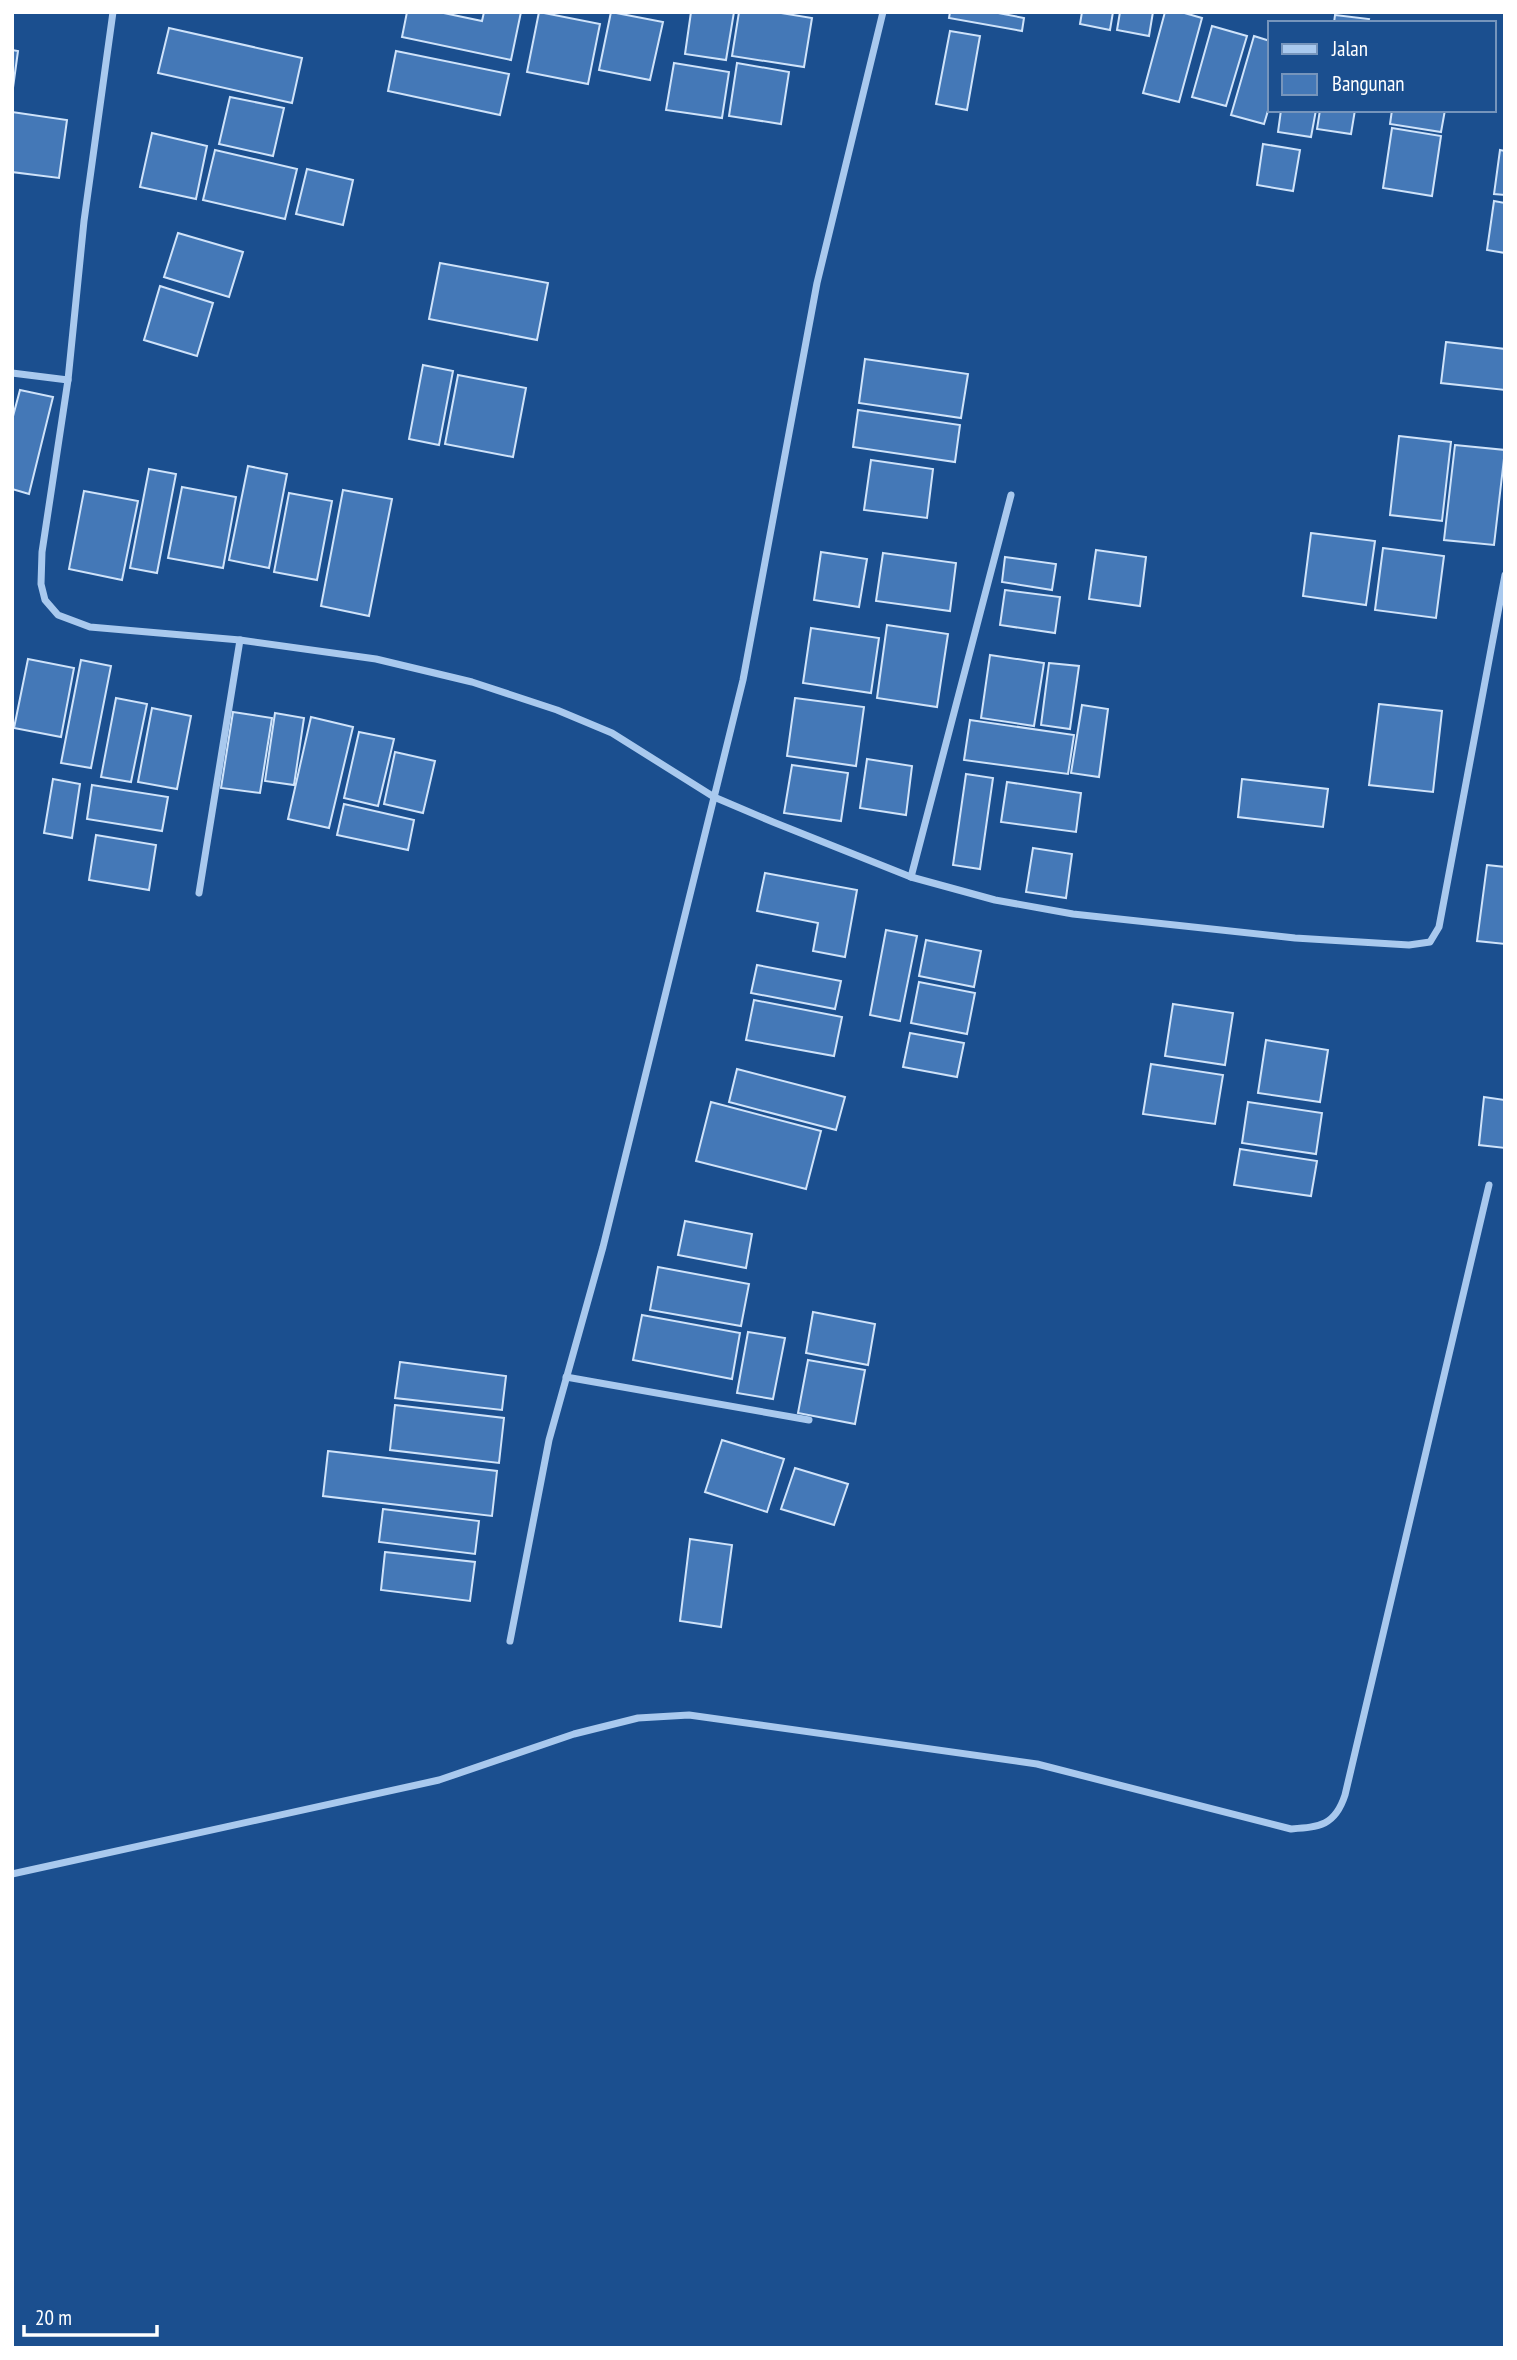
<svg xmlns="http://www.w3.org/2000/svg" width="1517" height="2360" font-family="'PT Sans Narrow',sans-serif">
<rect width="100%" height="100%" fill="#1b4f8f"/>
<g fill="#4478b7" stroke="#cfe3fa" stroke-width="2">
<polygon points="407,12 439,12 482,21 484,12 521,12 511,60 402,37"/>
<polygon points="539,12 600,24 588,84 527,72"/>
<polygon points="611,12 663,22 650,80 599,70"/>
<polygon points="691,12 734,12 726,60 685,54"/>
<polygon points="739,12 775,12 812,18 804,67 732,56"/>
<polygon points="950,12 993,12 1024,18 1022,31 949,18"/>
<polygon points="1082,12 1113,12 1110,30 1080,24"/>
<polygon points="1120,12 1153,12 1149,36 1117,30"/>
<polygon points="1165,12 1181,12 1202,18 1179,102 1143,93"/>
<polygon points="1335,15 1369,19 1368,23 1334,23"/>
<polygon points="1212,26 1247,36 1226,106 1192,97"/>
<polygon points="169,28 302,58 292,103 158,73"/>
<polygon points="950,31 980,36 967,110 936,104"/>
<polygon points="1254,36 1270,41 1270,104 1264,124 1231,115"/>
<polygon points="12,50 18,51 12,95"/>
<polygon points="396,51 509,74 500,115 388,91"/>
<polygon points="674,63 729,72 722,118 666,110"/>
<polygon points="737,63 789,72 781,124 729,116"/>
<polygon points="230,97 284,108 273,156 219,144"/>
<polygon points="1281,110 1316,110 1311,137 1278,132"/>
<polygon points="1320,110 1355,110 1351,134 1317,129"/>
<polygon points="1392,110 1445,110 1441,132 1390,124"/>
<polygon points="12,112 67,120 59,178 12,172"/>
<polygon points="1392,128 1441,136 1432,196 1383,188"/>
<polygon points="152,133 207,146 196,199 140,187"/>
<polygon points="1263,144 1300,150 1293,191 1257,185"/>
<polygon points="215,150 297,169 285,219 203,200"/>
<polygon points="1500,150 1505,151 1505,195 1494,194"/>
<polygon points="307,169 353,180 343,225 296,214"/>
<polygon points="1494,201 1505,203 1505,253 1487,250"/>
<polygon points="178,233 243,252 229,297 164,277"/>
<polygon points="440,263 548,283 537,340 429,319"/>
<polygon points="160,286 213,303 197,356 144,340"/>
<polygon points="1446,342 1505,349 1505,390 1441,383"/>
<polygon points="865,359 968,374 961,418 859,403"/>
<polygon points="423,365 453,371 439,445 409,439"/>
<polygon points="458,375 526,388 513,457 445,444"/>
<polygon points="20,390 53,397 29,494 12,489 12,420"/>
<polygon points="858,410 960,425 955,462 853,447"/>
<polygon points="1399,436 1451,442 1442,521 1390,515"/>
<polygon points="1455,445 1505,450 1494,545 1444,540"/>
<polygon points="871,460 933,469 927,518 864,510"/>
<polygon points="248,466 287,474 269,568 229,560"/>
<polygon points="149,469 176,474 157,573 130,568"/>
<polygon points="182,487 236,497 223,568 168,558"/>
<polygon points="343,490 392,499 369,616 321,606"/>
<polygon points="84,491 138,501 122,580 69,569"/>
<polygon points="289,493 332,501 317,580 274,572"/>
<polygon points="1311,533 1375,541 1366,605 1303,596"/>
<polygon points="1383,548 1444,556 1436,618 1375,610"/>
<polygon points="1096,550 1146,557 1140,606 1089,599"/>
<polygon points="821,552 867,559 859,607 814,600"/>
<polygon points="883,553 956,563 950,611 876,601"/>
<polygon points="1005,557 1056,564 1052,590 1002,582"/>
<polygon points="1005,590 1060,597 1055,633 1000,625"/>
<polygon points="887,625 948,634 937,707 877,698"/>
<polygon points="811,628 879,638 871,693 803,683"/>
<polygon points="990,655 1044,663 1034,726 981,718"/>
<polygon points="28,659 74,668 61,737 14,728"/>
<polygon points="81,660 111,666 91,768 61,763"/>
<polygon points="1049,663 1079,666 1070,729 1041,725"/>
<polygon points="116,698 147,704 131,782 101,777"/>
<polygon points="795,698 864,707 856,766 787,756"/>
<polygon points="1379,704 1442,711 1433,792 1369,785"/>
<polygon points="1082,705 1108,709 1099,777 1071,773"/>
<polygon points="152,708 191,716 177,789 138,782"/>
<polygon points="233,712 272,718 260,793 221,788"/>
<polygon points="275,713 304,718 294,785 265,781"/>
<polygon points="311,717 353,727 329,828 288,819"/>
<polygon points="970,720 1074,735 1068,774 964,760"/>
<polygon points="359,732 394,739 378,806 344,798"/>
<polygon points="395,752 435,761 423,813 384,804"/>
<polygon points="867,759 912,766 906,815 860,808"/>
<polygon points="792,765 848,773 841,821 784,813"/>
<polygon points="966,774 993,778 980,869 953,865"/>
<polygon points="53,779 80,784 72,838 44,833"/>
<polygon points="1242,779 1328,789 1323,827 1238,817"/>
<polygon points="1007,782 1081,793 1076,832 1001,822"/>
<polygon points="92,785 168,797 162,831 87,819"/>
<polygon points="344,804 414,820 408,850 337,835"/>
<polygon points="96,835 156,845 149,890 89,880"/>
<polygon points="1033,848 1072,854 1066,898 1026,892"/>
<polygon points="1487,865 1505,867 1505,944 1477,941"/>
<polygon points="765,873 857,890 845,957 813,951 818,923 757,911"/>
<polygon points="886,930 917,936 900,1021 870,1015"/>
<polygon points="926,940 981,951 974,987 919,976"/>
<polygon points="757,965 841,981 835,1009 751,993"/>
<polygon points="919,982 975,993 967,1034 911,1023"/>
<polygon points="754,1000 842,1017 834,1056 746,1040"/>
<polygon points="1173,1004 1233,1013 1225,1065 1165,1056"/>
<polygon points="910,1033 964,1043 957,1077 903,1067"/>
<polygon points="1266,1040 1328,1050 1320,1102 1258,1093"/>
<polygon points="1151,1064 1223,1075 1215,1124 1143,1114"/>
<polygon points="737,1069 845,1097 836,1130 729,1102"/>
<polygon points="1484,1097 1505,1100 1505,1148 1479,1145"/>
<polygon points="711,1102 821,1131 806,1189 696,1161"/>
<polygon points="1248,1102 1322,1113 1316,1154 1242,1143"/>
<polygon points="1240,1149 1317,1161 1311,1196 1234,1185"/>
<polygon points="685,1221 752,1234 746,1268 678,1255"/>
<polygon points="658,1267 749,1284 741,1326 650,1310"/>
<polygon points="813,1312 875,1324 868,1365 806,1353"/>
<polygon points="642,1315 740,1333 732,1379 633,1360"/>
<polygon points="748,1332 785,1338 773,1399 737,1393"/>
<polygon points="808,1360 865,1370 855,1424 798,1413"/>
<polygon points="400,1362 506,1376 502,1410 395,1398"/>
<polygon points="395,1405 504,1418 499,1463 390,1450"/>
<polygon points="722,1440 784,1459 767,1512 705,1492"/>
<polygon points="328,1451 497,1471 492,1516 323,1496"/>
<polygon points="795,1468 848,1484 834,1525 781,1509"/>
<polygon points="383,1509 479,1521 475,1554 379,1542"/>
<polygon points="690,1539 732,1545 721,1627 680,1621"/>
<polygon points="385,1552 475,1562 470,1601 381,1590"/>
</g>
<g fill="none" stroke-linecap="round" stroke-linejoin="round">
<g stroke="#a9c9ee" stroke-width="7">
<polyline points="113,12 84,221 68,380 42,552 41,584 45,600 58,615 90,627 240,640 376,659 472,682 557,710 612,733 714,797 773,822 911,877 995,900 1073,914 1295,938 1409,945 1430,942 1439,927 1505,575"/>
<polyline points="12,373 68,380"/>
<polyline points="911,877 1011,495"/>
<polyline points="199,893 240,640"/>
<polyline points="566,1377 809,1420"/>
<polyline points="510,1641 549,1440 603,1247 743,680 817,283 883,12"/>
<path d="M12 1874 439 1780 574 1734 638 1718 689 1715 1037 1764 1291 1829C1319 1827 1335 1826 1345 1795L1489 1185"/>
</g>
</g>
<rect width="1517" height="2360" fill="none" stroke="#ffffff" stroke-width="28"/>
<rect x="1268" y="21" width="228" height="91" fill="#1b4f8f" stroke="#7695bc" stroke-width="2"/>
<rect x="1282" y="44" width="35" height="10" fill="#a9c9ee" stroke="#7695bc" stroke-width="2"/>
<text x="1332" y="56" font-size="21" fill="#ffffff">Jalan</text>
<rect x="1282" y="74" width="35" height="21" fill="#4478b7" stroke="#7695bc" stroke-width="2"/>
<text x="1332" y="91" font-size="21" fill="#ffffff">Bangunan</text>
<path d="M24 2325v10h133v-10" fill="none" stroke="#ffffff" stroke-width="3.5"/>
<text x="35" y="2325" font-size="21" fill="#ffffff" stroke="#1b4f8f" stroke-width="5" paint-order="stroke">20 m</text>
</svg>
